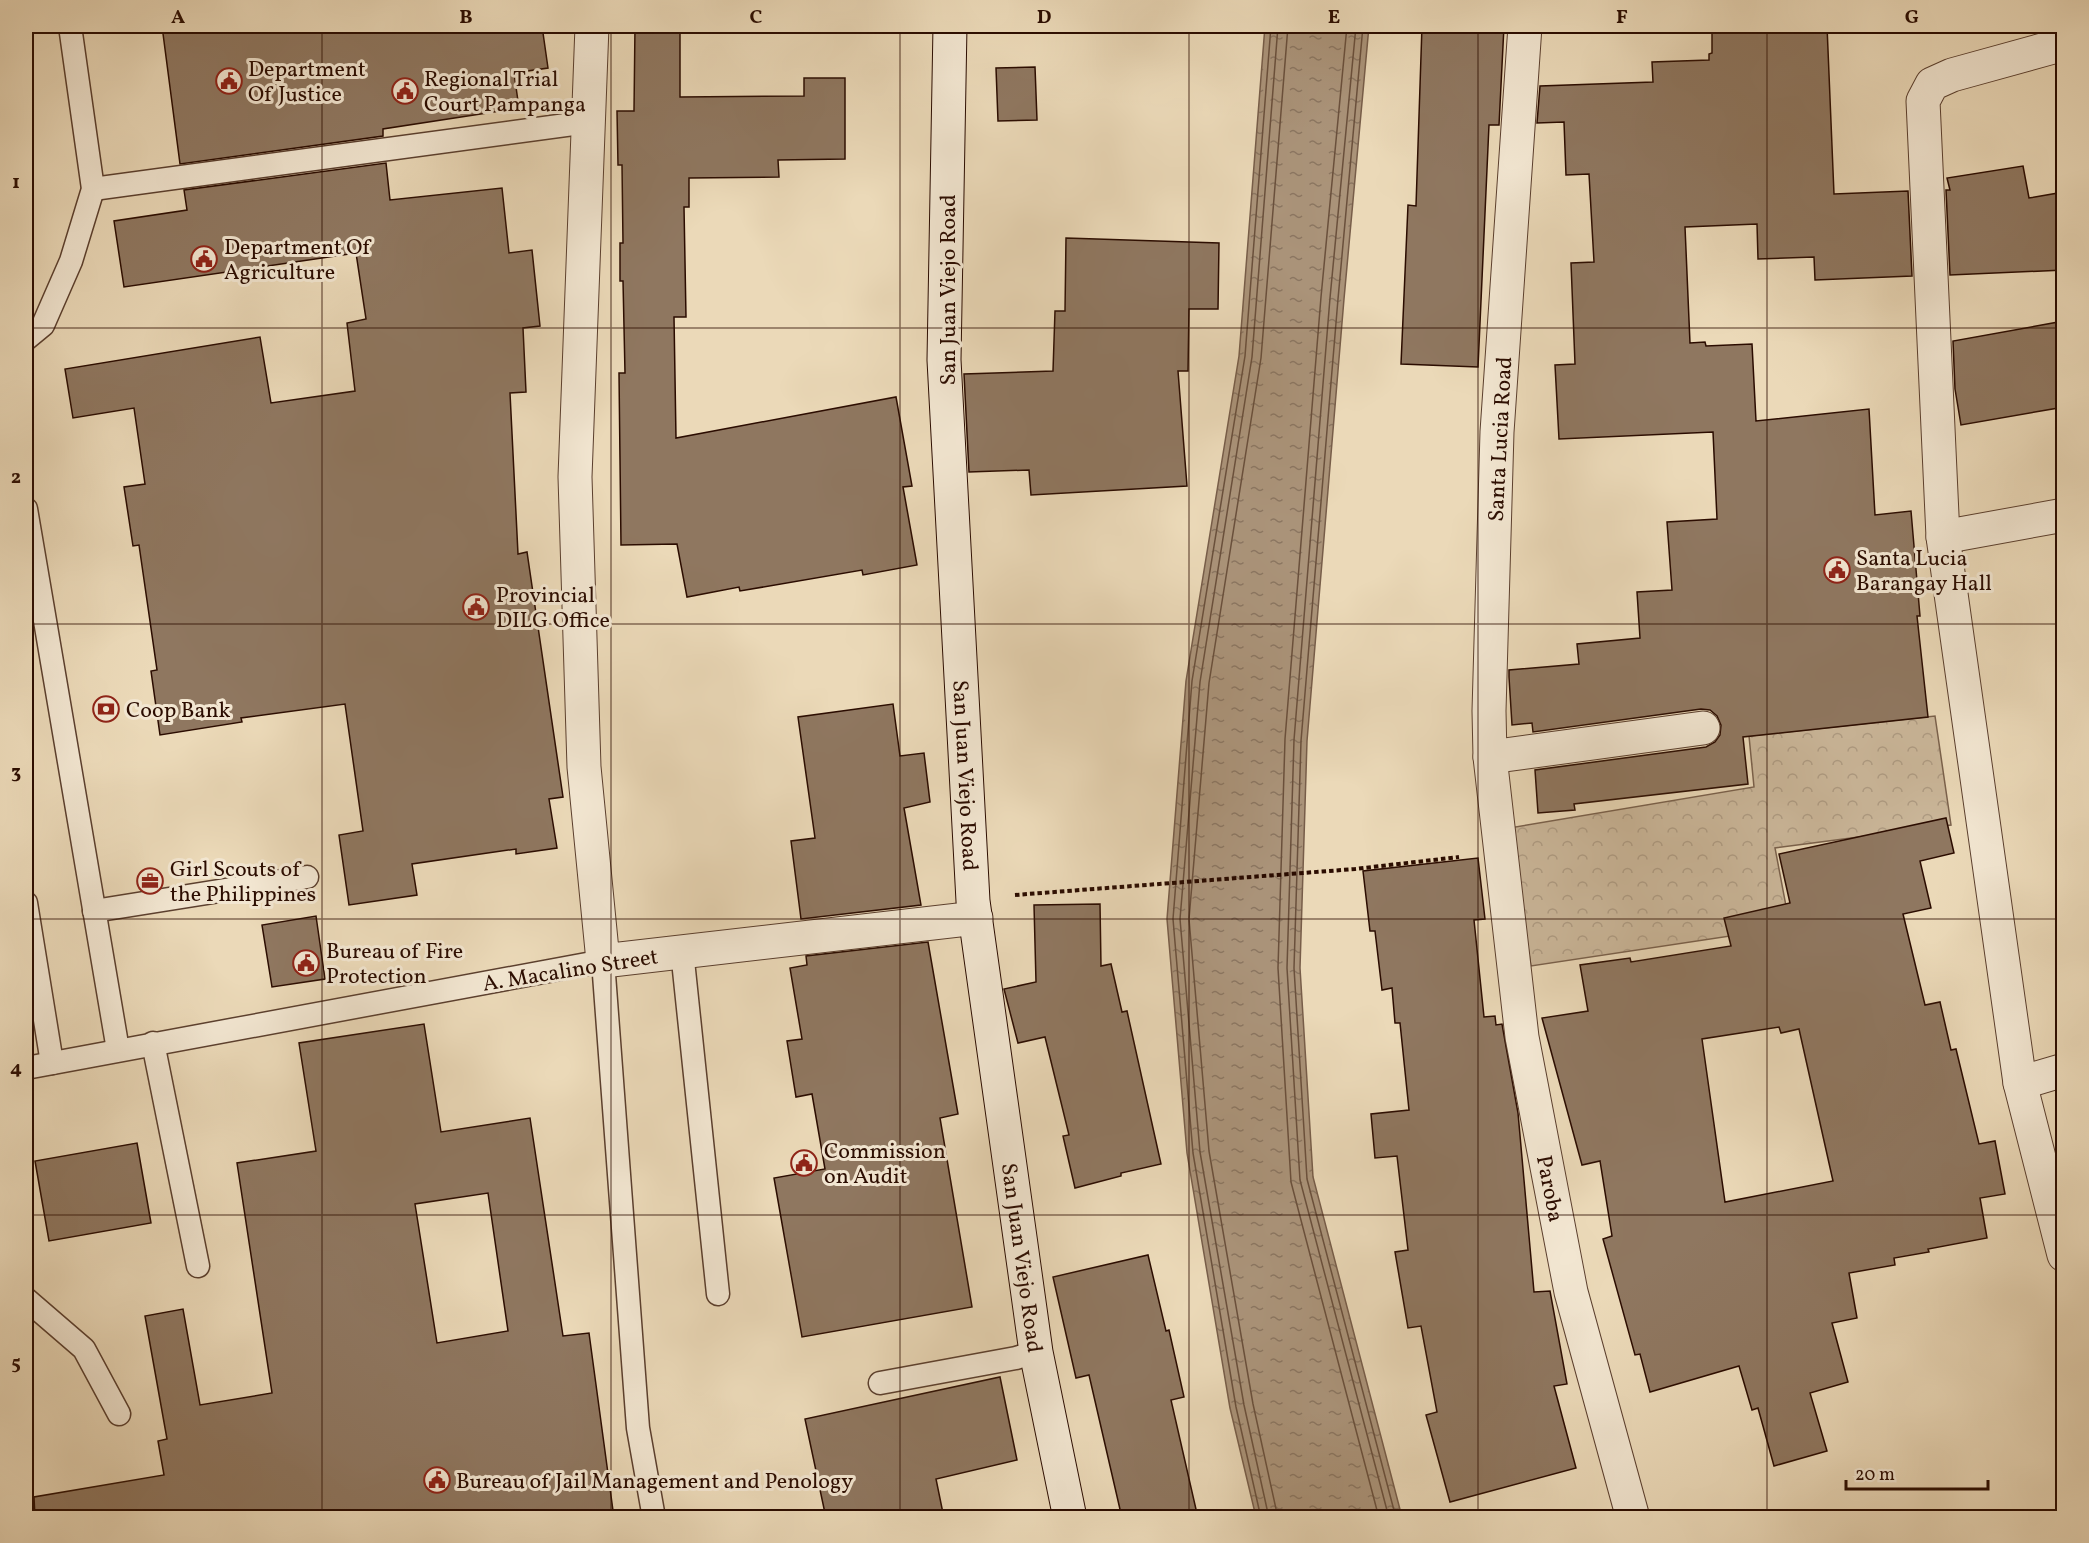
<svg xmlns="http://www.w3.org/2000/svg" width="2089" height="1543" font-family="Vollkorn,serif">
<defs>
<pattern id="forest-crowns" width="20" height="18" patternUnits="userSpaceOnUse" patternTransform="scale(1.5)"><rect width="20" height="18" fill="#cab699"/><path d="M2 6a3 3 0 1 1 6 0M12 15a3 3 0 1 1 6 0" fill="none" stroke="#ae9b82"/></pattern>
<pattern id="water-ripples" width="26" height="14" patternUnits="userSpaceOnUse" patternTransform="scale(1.5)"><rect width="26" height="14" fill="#aa9379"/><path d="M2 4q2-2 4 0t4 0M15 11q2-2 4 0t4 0" fill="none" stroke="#8b7661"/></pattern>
</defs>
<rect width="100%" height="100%" fill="#ebd9b8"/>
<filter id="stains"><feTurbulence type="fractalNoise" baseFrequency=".00333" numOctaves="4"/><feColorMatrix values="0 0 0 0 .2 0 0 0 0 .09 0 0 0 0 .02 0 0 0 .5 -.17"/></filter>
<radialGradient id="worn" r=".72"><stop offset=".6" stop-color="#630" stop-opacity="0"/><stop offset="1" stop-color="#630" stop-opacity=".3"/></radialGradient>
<polygon fill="url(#forest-crowns)" stroke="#7a614c" stroke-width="1.5" points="1935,716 1951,825 1775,848 1790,927 1531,966 1509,828 1754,787 1749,736"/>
<polygon fill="url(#water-ripples)" stroke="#775d49" stroke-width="1.5" points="1265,26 1369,26 1344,299 1307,741 1300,968 1313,1177 1402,1517 1256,1517 1230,1408 1187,1153 1167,919 1186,681 1239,356"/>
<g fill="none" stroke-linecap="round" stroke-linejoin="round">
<g stroke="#6a503c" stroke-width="1.5">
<polyline points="1347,26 1321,297 1285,739 1278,968 1291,1182 1379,1518"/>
<polyline points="1356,26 1330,298 1294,740 1287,968 1300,1180 1389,1518"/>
<polyline points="1363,26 1338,299 1301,741 1294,968 1307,1179 1396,1518"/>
<polyline points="1261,1518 1236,1407 1193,1153 1173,919 1192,681 1245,356 1271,26"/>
<polyline points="1269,1518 1244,1405 1200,1152 1180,919 1200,682 1252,357 1278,26"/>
<polyline points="1278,1518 1253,1404 1209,1151 1189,919 1209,683 1261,358 1288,26"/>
</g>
</g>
<g fill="#8f7760" stroke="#2b0c00" stroke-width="1.5" fill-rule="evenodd">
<polygon points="162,26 542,26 548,68 514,73 519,108 383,129 383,136 180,164"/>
<polygon points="635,26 680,26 680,97 804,96 804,78 845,78 845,159 778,160 779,177 689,178 689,207 684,207 686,317 674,317 676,438 896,397 912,486 903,487 917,565 863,575 862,570 740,591 739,587 687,597 677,544 621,545 619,373 625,373 623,281 620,281 620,243 623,243 622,165 618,165 617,111 634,111"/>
<polygon points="1422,26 1504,26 1499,125 1489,125 1478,367 1401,364 1408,205 1416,206"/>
<polygon points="1712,26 1827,26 1834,194 1908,191 1912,276 1815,280 1814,257 1758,259 1757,224 1685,227 1690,343 1705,342 1706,346 1752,344 1756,421 1869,409 1875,515 1911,511 1920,616 1917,616 1928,717 1743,737 1748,784 1574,804 1575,810 1538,813 1535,770 1706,747 1715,742 1720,735 1721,725 1717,716 1710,710 1701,709 1533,732 1532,723 1512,725 1509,677 1509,670 1579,664 1577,644 1640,638 1637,592 1672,590 1667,522 1717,519 1713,432 1559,439 1555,365 1575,364 1571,263 1594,262 1589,174 1566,175 1564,122 1537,123 1540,86 1653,82 1652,62 1709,60 1709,54 1712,53"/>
<polygon points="1035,67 1037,120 998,121 996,68"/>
<polygon points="386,163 390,200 502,188 509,253 532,250 540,326 523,328 526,392 510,393 518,554 527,552 563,797 549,799 557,848 516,854 516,849 412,864 417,895 349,905 339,835 363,831 345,704 241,718 242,722 160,735 151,671 157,670 139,545 133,546 124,487 145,484 134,408 73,418 65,369 260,337 271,403 355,391 347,323 366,319 356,253 124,287 114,221 187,210 184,190"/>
<polygon points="2023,166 2029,198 2064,192 2064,270 1950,275 1946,190 1950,190 1947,178"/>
<polygon points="1066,238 1219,243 1218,309 1189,309 1188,371 1178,371 1187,486 1031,495 1029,470 969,472 964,374 1053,371 1055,311 1065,311"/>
<polygon points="2064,321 2064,407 1961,425 1955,389 1953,341"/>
<polygon points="893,704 900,756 924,753 930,802 904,808 921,905 801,919 791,841 815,838 798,717"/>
<path d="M1946 818 1954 853 1920 861 1931 908 1903 914 1925 1005 1940 1002 1951 1050 1956 1049 1979 1144 1995 1141 2005 1194 1980 1198 1987 1238 1928 1249 1929 1252 1894 1258 1895 1265 1849 1273 1857 1318 1832 1323 1848 1382 1810 1393 1827 1451 1774 1466 1758 1408 1752 1410 1739 1366 1650 1392 1640 1354 1635 1355 1603 1239 1612 1236 1600 1161 1582 1165 1542 1018 1588 1011 1580 965 1630 958 1631 962 1731 946 1724 918 1790 903 1779 854ZM1779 1027 1781 1033 1799 1029 1833 1181 1725 1202 1702 1039Z"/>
<polygon points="1478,858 1485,919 1474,920 1484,1017 1495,1016 1496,1025 1502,1024 1518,1113 1534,1292 1550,1291 1567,1384 1554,1386 1576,1468 1450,1502 1426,1415 1437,1412 1421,1326 1408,1328 1395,1252 1408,1250 1397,1156 1375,1158 1371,1114 1409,1110 1400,1023 1395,1023 1392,988 1382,990 1375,931 1370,931 1363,871"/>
<polygon points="1100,904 1101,966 1111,964 1122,1012 1127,1011 1161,1164 1121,1173 1121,1176 1075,1188 1063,1136 1069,1135 1045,1037 1018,1043 1004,989 1036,982 1034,905"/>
<polygon points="316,916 325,979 272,987 262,925"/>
<polygon points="928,942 958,1114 940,1118 972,1307 802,1337 774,1178 825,1169 812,1094 796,1097 787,1041 802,1039 790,968 807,965 806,956"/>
<path d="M424 1024 441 1132 530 1118 563 1336 589 1333 614 1518H35L34 1497 164 1475 158 1441 167 1439 145 1316 183 1309 200 1405 272 1393 237 1163 316 1151 299 1043ZM488 1193 508 1331 437 1343 415 1204Z"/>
<polygon points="137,1143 151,1223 49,1241 35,1161"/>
<polygon points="1148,1255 1166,1331 1169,1330 1184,1397 1171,1400 1198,1518 1122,1518 1089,1375 1076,1378 1053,1277"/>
<polygon points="1000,1377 1017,1460 936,1479 944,1518 826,1518 805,1419"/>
</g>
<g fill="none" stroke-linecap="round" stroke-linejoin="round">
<g stroke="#5b3f2e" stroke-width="25">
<g id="lane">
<polyline points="93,189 588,122"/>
<polyline points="26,339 43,325 71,261 93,189 70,26"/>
<polyline points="26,509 118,1050"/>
<polyline points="26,903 52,1063"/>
<polyline points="94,911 307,877"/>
<polyline points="682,951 718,1294"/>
<polyline points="153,1043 198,1266"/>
<polyline points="26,1068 603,961 638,1428 654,1518"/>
<polyline points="26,1299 84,1349 119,1414"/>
<polyline points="880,1383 1016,1358 1036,1352"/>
</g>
</g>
<g stroke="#5b3f2e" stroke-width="35">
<g id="street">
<polyline points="592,26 575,477 584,767 603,961 976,918"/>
<path id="s1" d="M1525 26 1497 432 1489 711 1490 757 1522 1037 1571 1292 1633 1518"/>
<polyline points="2064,44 1952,75 1932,84 1923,101 1943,537 2020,1083 2064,1255"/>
<polyline points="1943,537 2064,515"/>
<polyline points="1490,757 1703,728"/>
<polyline points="2020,1083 2064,1070"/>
</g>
</g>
<g stroke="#2b0c00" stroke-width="35">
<g id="secondary">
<path id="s2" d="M950 26 944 360 973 901 1036 1352 1070 1518"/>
</g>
</g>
<polyline stroke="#2b0c00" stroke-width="4" stroke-dasharray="4.5 3" stroke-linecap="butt" points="1015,895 1355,869 1459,857"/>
<use href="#lane" stroke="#f2e6d1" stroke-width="22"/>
<use href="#street" stroke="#f2e6d1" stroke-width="33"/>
<use href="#secondary" stroke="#f2e6d1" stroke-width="33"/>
</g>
<path fill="none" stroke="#2b0c00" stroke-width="1.5" stroke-opacity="0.55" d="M322 26V1518M611 26V1518M900 26V1518M1189 26V1518M1478 26V1518M1767 26V1518M26 328H2064M26 624H2064M26 919H2064M26 1215H2064"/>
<defs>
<g id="civic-ring" transform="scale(1.35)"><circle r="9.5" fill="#f2e6d1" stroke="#8f2418" stroke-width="1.5"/><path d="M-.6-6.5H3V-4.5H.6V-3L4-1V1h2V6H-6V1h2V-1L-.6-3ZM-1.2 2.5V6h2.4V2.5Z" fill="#8f2418"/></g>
<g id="bank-ring" transform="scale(1.35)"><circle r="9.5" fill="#f2e6d1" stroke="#8f2418" stroke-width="1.5"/><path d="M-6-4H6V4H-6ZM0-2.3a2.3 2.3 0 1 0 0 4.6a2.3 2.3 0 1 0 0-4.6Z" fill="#8f2418"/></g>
<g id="office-ring" transform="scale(1.35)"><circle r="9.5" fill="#f2e6d1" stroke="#8f2418" stroke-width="1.5"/><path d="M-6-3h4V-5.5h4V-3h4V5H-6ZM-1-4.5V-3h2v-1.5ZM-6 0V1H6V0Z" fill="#8f2418"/></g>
</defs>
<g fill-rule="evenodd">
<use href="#civic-ring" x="229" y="81"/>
<use href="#civic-ring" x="405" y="91"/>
<use href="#civic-ring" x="204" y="259"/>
<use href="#civic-ring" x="1837" y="570"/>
<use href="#civic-ring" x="476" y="607"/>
<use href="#bank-ring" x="106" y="709"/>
<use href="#office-ring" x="150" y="881"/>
<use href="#civic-ring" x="306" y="963"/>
<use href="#civic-ring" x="804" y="1163"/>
<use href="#civic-ring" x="437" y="1480"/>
</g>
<g text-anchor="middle" stroke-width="6" stroke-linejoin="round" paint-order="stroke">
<g font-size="22" fill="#2b0c00" stroke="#f2e6d1" text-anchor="start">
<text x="248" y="76">Department<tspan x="248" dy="25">Of Justice</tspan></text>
<text x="424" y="86">Regional Trial<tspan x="424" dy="25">Court Pampanga</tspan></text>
<text x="224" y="254">Department Of<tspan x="224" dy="25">Agriculture</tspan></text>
<text x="1856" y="565">Santa Lucia<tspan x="1856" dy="25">Barangay Hall</tspan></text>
<text x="496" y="602">Provincial<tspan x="496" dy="25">DILG Office</tspan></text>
<text x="126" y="717">Coop Bank</text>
<text x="170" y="876">Girl Scouts of<tspan x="170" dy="25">the Philippines</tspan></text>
<text x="326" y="958">Bureau of Fire<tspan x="326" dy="25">Protection</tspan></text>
<text x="824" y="1158">Commission<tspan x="824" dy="25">on Audit</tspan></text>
<text x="456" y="1488">Bureau of Jail Management and Penology</text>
</g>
<g font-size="22" fill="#2b0c00" stroke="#f2e6d1">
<text transform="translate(947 290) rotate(-90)" y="8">San Juan Viejo Road</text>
<text transform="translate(1499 439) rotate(-87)" y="8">Santa Lucia Road</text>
<text dy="8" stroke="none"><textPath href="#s2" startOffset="750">San Juan Viejo Road</textPath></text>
<text transform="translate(570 969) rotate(-9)" y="8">A. Macalino Street</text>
<text dy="8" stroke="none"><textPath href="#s1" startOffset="1168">Paroba</textPath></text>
<text dy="8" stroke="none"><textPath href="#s2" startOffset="1236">San Juan Viejo Road</textPath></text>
</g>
</g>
<rect width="2089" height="1543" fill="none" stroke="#ebd9b8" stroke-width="66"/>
<path d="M1846 1480v9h142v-9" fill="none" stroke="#2b0c00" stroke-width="3"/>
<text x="1855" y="1480" font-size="18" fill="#2b0c00" stroke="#f2e6d1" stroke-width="4.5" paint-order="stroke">20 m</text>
<rect x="33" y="33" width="2023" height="1477" fill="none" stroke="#2b0c00" stroke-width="2"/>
<g font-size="20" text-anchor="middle" font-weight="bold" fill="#2b0c00">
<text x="178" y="23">A</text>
<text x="466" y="23">B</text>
<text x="756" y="23">C</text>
<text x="1044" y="23">D</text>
<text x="1334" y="23">E</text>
<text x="1622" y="23">F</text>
<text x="1912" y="23">G</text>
<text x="16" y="188">1</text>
<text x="16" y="483">2</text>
<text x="16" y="778">3</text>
<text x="16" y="1074">4</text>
<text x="16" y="1369">5</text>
</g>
<rect width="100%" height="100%" filter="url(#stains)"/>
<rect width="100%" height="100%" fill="url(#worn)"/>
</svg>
